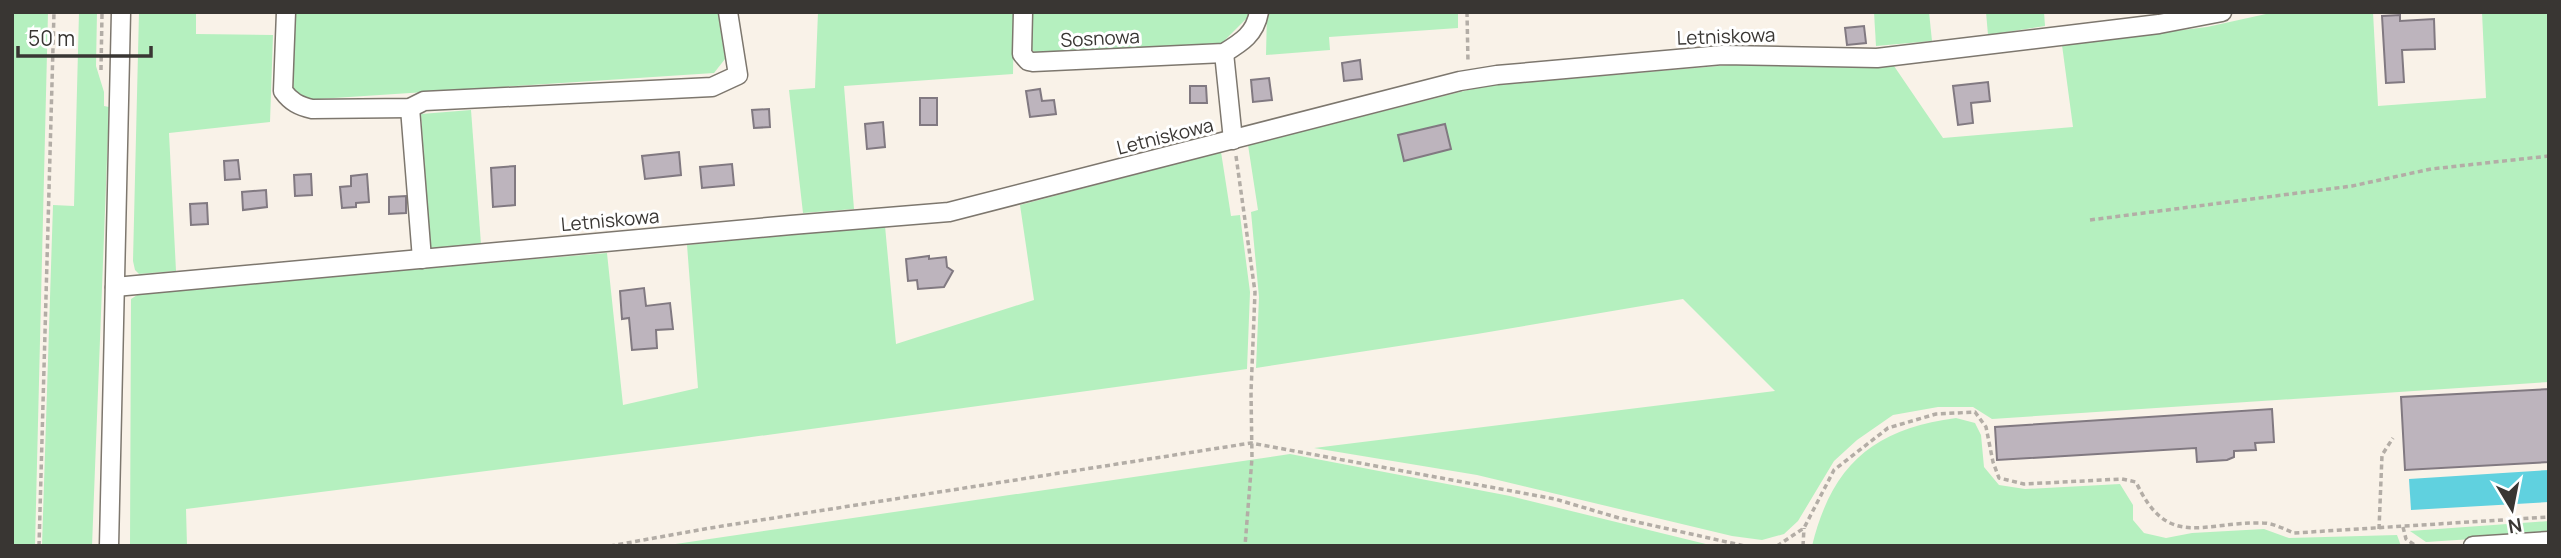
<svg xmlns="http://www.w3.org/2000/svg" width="2561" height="558" font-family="Manrope,sans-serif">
<rect width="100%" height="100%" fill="#f9f2e8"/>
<g fill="#b5f0bf">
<polygon points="12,12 48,12 35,546 12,546"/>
<polygon points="79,12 97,12 96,66 104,92 104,106 109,107 92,546 42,546 53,205 74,206"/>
<polygon points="139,12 196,12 196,34 273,35 270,122 169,133 176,271 139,274 135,270 133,261"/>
<polygon points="295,12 718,12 725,59 714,73 303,100 293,92"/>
<polygon points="818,12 1014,12 1013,74 844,86 854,209 803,213 789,90 815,88"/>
<polygon points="1031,12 1253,12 1222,43 1038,55 1030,48"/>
<polygon points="1267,12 1458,12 1458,28 1329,37 1330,50 1266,55"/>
<polygon points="1874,12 1929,12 1932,41 1876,46"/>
<polygon points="1986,12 2044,12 2045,26 1988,35"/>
<polygon points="2275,12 2373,12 2378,106 2486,98 2482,12 2549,12 2549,382 1992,419 1973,407 1938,407 1893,415 1857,440 1834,461 1798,521 1784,534 1762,540 1732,536 1477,475 1314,448 1775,391 1683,299 1477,334 1256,368 1259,297 1251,212 1258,210 1248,145 1484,86 1742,64 1894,66 1943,138 2073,127 2062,45 2207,27"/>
<polygon points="471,110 481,244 430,248 421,114"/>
<polygon points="1221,152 1231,216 1240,215 1250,292 1247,369 723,441 186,509 187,546 130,546 131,299 142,292 607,253 623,405 698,388 687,245 885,226 896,344 1034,300 1020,205"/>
<path d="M1956 418 1975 423 1981 435 1984 467 1999 485 2025 489 2120 484 2133 505V520L2144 533 2166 538 2192 533 2264 529 2289 538 2397 535 2401 546H1812C1832 464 1874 429 1956 418Z"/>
<polygon points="1290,454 1510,496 1714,546 662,546"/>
<polygon points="2549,521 2549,534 2426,542 2410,531"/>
</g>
<polygon fill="#60d1df" points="2549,470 2549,502 2411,510 2409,479"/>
<g fill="#bdb4bd" stroke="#817981" stroke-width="2">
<polygon points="2400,15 2400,21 2434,19 2435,49 2402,50 2404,82 2386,83 2382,16"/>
<polygon points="1864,26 1866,43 1847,45 1845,28"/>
<polygon points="1360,60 1362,79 1344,81 1342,63"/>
<polygon points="1269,78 1272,100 1253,102 1251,80"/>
<polygon points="1988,82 1990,101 1971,103 1973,123 1958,125 1953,86"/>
<polygon points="1190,86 1206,86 1207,103 1190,103"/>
<polygon points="1040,89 1042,101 1054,100 1056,114 1030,117 1026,91"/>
<rect x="920" y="98" width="17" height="27"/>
<polygon points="769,109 770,127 754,128 752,110"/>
<polygon points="883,122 885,147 867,149 865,124"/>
<polygon points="1445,124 1451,149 1404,161 1398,135"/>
<polygon points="679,152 681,175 645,179 642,156"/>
<polygon points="238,160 240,179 225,180 224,161"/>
<polygon points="732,164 734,185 702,188 700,167"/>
<polygon points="515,166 515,205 493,207 491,168"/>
<polygon points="311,174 312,195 295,196 294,175"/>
<polygon points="367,174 369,202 356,203 356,207 342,208 340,187 351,186 351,176"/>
<polygon points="266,190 267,207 243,210 242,192"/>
<polygon points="406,196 406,213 389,214 389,197"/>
<polygon points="207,203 208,224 191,225 190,204"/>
<polygon points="929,256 929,259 946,257 947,267 953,271 944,287 918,289 917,280 908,281 906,259"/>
<polygon points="644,288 646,306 670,303 673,329 656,330 657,348 632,350 629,318 622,319 620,291"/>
<polygon points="2549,389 2549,462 2405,470 2401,397"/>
<polygon points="2272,409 2274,442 2255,443 2256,450 2234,451 2234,457 2227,460 2197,462 2196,448 1997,460 1995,427"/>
</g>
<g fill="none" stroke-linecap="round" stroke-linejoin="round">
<g stroke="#7d776e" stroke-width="21">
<g id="minor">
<path d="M286 12 283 91C291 102 299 106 312 109L410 108 424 101 712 87 738 75 728 12"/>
<path d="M1023 12 1022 54 1028 61 1033 62 1224 53C1242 42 1255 34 1259 12"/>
<polyline points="1224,53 1233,140"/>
<polyline points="410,108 422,259"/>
<polyline points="115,287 791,225 949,212 1460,81 1497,75 1722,55 1877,58 2159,24 2222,12"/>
<polyline points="109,546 121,12"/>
<polyline points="2473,546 2549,541"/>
</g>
</g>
<g stroke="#b3ada6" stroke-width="3.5" stroke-dasharray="5 3.5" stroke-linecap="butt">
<polyline points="1467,12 1468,63"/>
<polyline points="101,70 102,14"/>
<polyline points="1236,156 1255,292 1251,392 1252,458 1245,546"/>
<polyline points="2090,220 2352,186 2431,169 2549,156"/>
<polyline points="2403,527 2406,539 2416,546"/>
<polyline points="2379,529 2382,455 2393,438"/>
<polyline points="39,546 54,12"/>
<polyline points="610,546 710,528 1251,443 1555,499 1619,518 1745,546"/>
<path d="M1777 546 1804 528 1834 470 1888 428 1936 414 1975 412 1986 427 1993 462 1999 478 2024 484 2122 479 2136 482C2168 551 2203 521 2263 523 2273 523 2284 529 2294 533L2549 517"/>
<polyline points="1803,546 1804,528"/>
</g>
<use href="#minor" stroke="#fff" stroke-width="18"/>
</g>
<g text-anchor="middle" stroke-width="6" stroke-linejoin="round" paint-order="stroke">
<g font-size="19" fill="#393633" stroke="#fff">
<text transform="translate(1726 36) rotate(-2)" y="7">Letniskowa</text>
<text transform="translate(1100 38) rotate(-3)" y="7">Sosnowa</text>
<text transform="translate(1165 136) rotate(-14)" y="7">Letniskowa</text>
<text transform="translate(610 220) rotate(-5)" y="7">Letniskowa</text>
</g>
</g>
<rect width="2561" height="558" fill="none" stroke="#393633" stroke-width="28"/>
<g transform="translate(2512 509) rotate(170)" stroke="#ffffff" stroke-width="5" paint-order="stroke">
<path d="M0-5L12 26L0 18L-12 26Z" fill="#393633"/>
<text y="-10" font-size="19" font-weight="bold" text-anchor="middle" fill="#393633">N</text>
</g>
<path d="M18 46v10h133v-10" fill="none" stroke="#393633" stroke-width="3.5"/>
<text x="28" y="46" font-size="21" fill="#393633" stroke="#ffffff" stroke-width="5" paint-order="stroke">50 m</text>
</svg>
